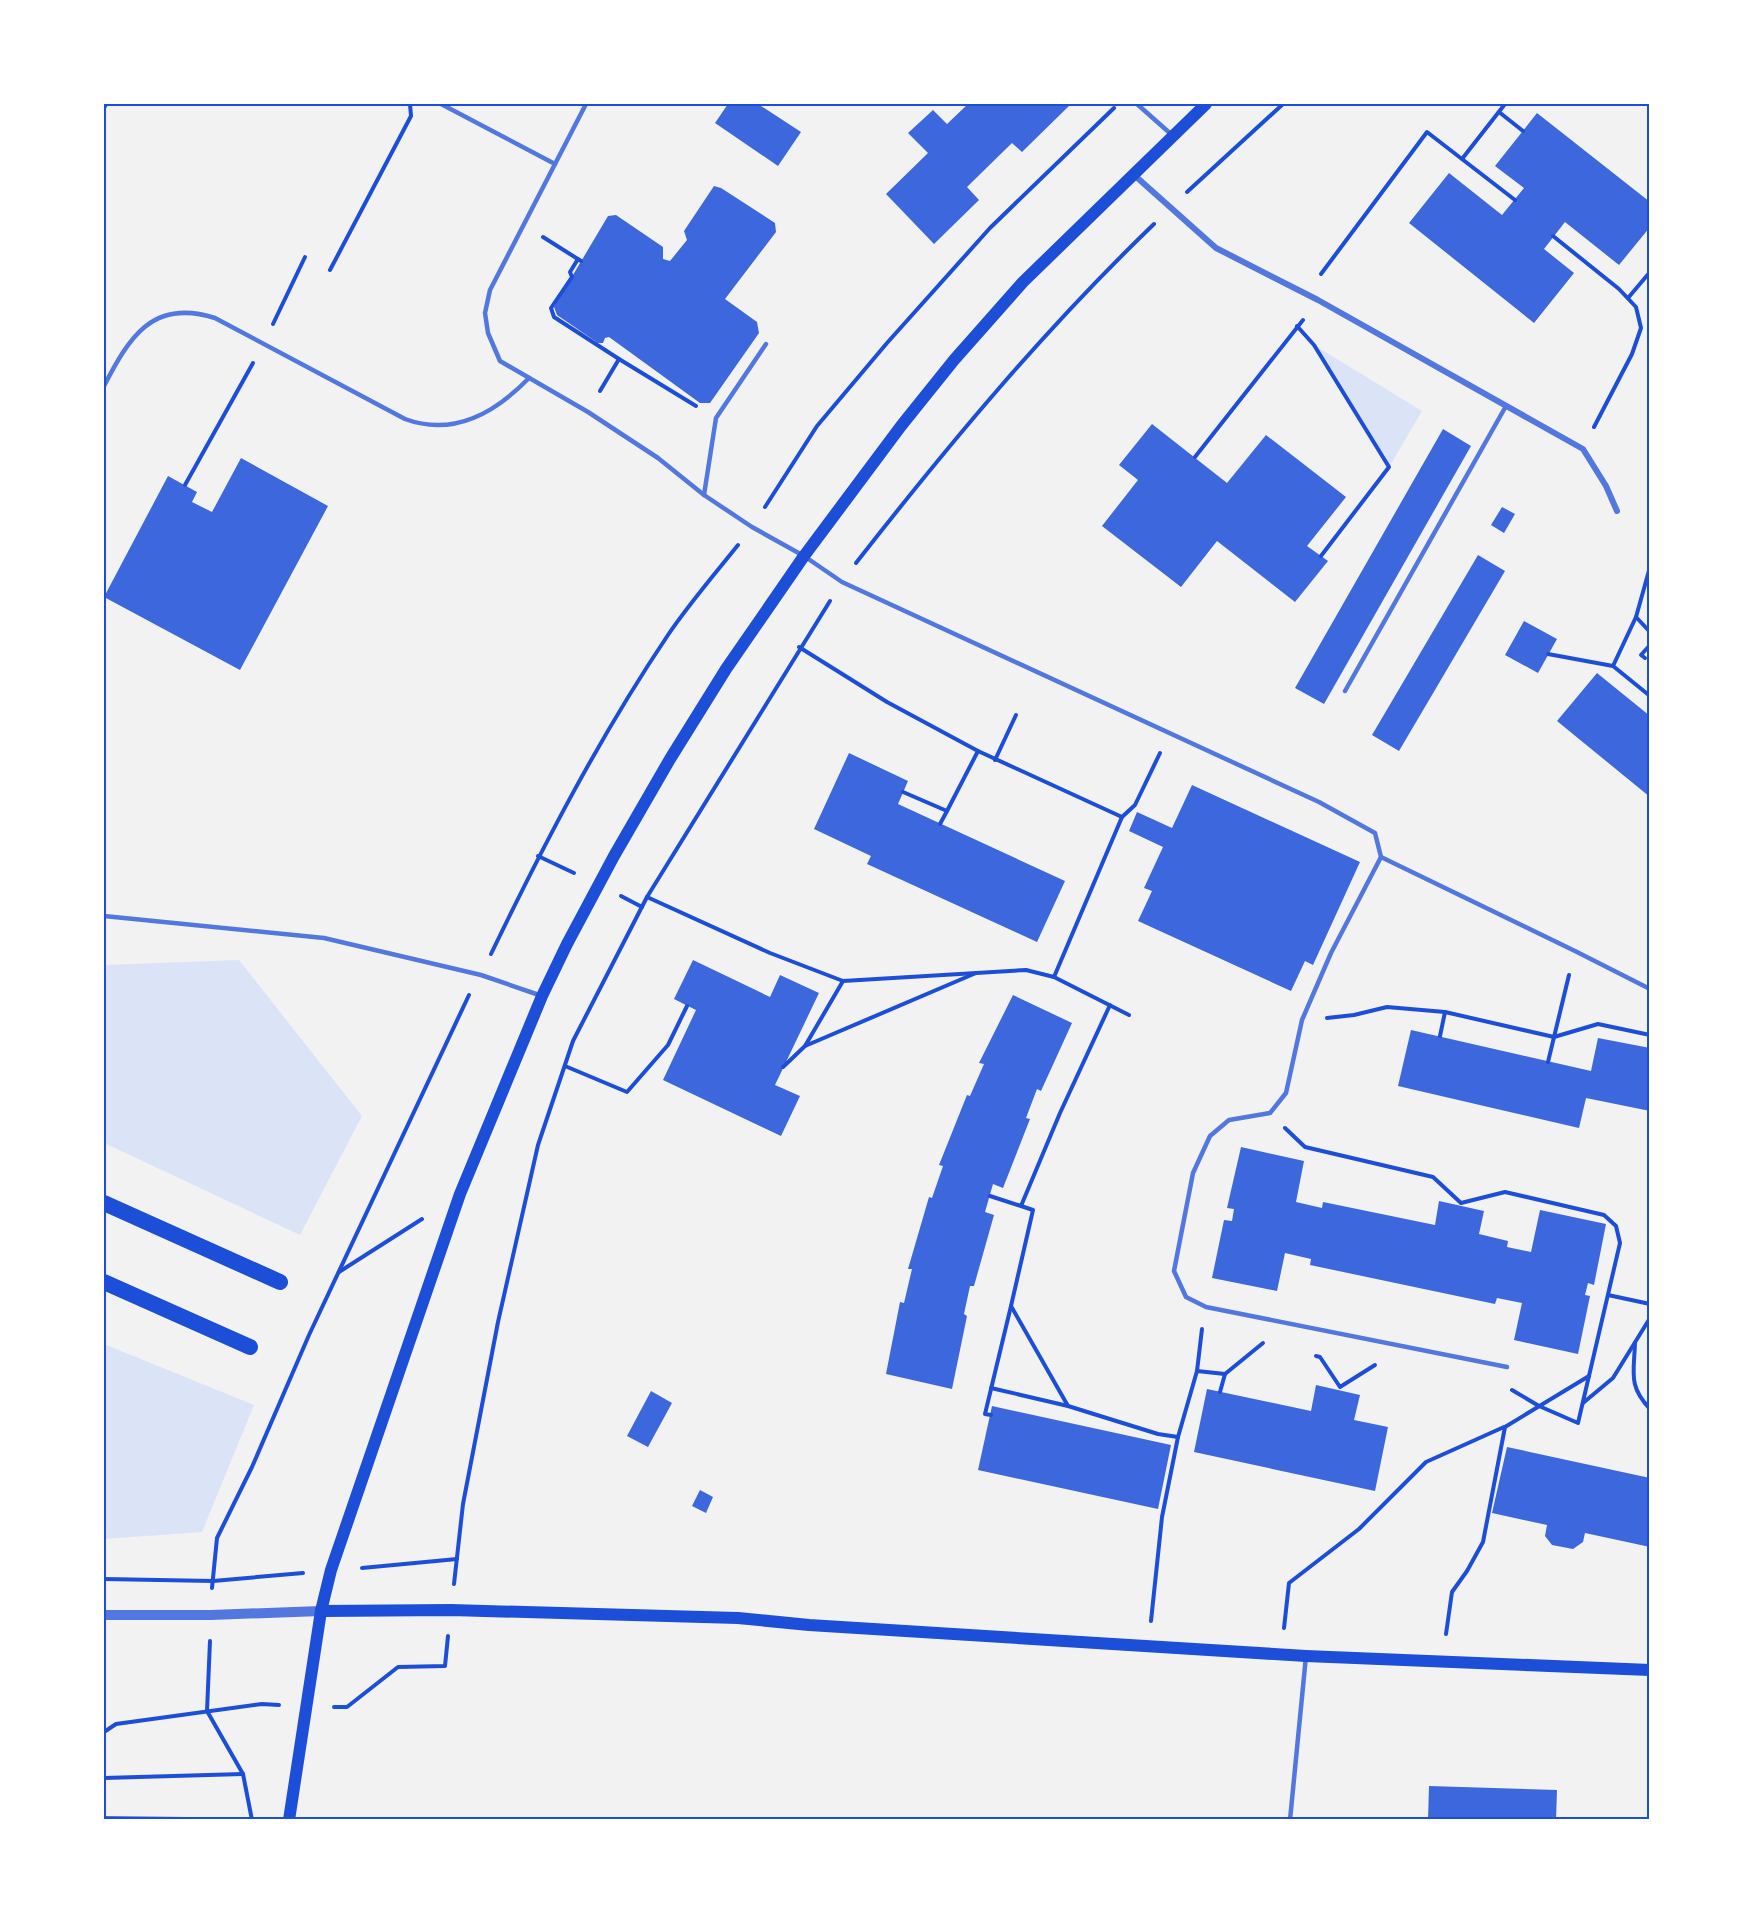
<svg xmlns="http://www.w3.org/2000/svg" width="1753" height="1923" font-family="Roboto,sans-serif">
<rect width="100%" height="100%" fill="#f2f2f2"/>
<g fill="#dbe4f7">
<polygon points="1314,345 1422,411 1389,467"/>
<polygon points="239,960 362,1116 300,1235 104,1143 104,965"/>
<polygon points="104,1344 254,1405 202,1532 104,1539"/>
</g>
<g fill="#3d67dc">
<polygon points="728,104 758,104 801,132 778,166 715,123"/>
<polygon points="968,104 1071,104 1022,152 1012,143 967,187 979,200 934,244 886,194 928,153 908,133 933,110 947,124"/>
<polygon points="1537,113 1650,202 1650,227 1619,265 1565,222 1544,249 1574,273 1534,323 1409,223 1449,173 1502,215 1524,188 1495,166"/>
<polygon points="714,186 721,188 775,223 776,232 725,299 757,322 759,333 710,403 700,403 609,337 605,338 603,343 598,343 557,315 554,307 608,216 616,215 663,247 663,259 670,261 687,240 684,231"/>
<polygon points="1152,424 1227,483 1266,435 1346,497 1307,546 1328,561 1295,602 1217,541 1181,587 1102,526 1138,480 1119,465"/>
<polygon points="1443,429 1471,446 1324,704 1295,688"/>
<polygon points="241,458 328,506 240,670 104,597 168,476 197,492 192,502 212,512"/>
<polygon points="1502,507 1515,514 1504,533 1491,525"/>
<polygon points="1478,555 1505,571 1399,751 1372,735"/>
<polygon points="1524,621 1557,639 1538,673 1505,655"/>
<polygon points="1597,673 1650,716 1650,797 1557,721"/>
<polygon points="849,753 908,781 898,804 1065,881 1037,942 867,864 871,856 814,829"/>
<polygon points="1192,785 1360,862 1313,965 1305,961 1291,991 1138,921 1152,891 1144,888 1163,847 1129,831 1137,812 1172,828"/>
<polygon points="693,960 770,997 780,975 819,993 775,1085 800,1096 781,1136 663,1080 696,1010 674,999"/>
<polygon points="1013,995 1072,1023 1041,1091 1037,1089 1026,1118 1030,1119 1003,1188 993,1184 985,1212 994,1215 974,1286 970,1286 964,1314 967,1316 952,1389 886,1374 900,1302 904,1303 912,1269 908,1269 929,1197 932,1198 943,1166 939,1165 967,1095 970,1096 984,1064 979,1063"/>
<polygon points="1411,1030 1591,1071 1598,1038 1650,1048 1650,1111 1586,1098 1579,1128 1398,1086"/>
<polygon points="1241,1147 1304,1161 1296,1202 1322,1208 1323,1202 1435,1225 1439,1201 1484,1211 1479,1234 1508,1241 1507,1247 1531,1252 1540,1210 1606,1224 1594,1285 1588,1283 1585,1295 1590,1296 1578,1354 1514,1340 1522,1303 1497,1298 1495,1304 1310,1265 1311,1259 1285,1253 1277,1291 1212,1278 1224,1220 1232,1221 1234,1209 1227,1208"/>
<polygon points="1316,1385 1360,1395 1354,1420 1388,1427 1375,1491 1194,1452 1207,1389 1311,1411"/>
<polygon points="651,1391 672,1403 648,1447 627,1436"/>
<polygon points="992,1406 1171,1445 1158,1509 978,1470"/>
<polygon points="1507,1447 1650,1478 1650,1547 1585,1533 1583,1542 1573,1549 1552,1545 1545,1536 1547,1525 1492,1513"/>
<polygon points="700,1490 713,1497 706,1513 692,1506"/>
<polygon points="1429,1786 1557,1790 1556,1820 1428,1820"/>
<polygon points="104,1816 188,1817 188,1820 104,1820"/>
</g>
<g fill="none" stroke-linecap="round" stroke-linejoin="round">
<g stroke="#1d4ed8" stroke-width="4">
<polyline points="104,108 106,104"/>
<polyline points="1499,112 1523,131"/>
<polyline points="1462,159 1505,104"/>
<polyline points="1187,192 1283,104"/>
<polyline points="1553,236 1619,289 1636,307 1641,328 1632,354 1594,427"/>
<polyline points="543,237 581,261"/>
<polyline points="578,259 570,272 572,277 551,308 554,317 619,359"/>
<polyline points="330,270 411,116 410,104"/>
<polyline points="1321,274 1427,132 1515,200"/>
<polyline points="1628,298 1650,272"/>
<polyline points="273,324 305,257"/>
<polyline points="1297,326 1314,345 1389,467 1321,556"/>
<polyline points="600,391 619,359 696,406"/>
<polyline points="1195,457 1303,320"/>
<polyline points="185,485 253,363"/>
<polyline points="765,507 817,426 887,343 990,228 1114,108"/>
<path d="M856 563C949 444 1045 329 1154 224"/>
<polyline points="1650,567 1636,617 1613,666 1650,696"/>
<polyline points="1636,617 1650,632"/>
<polyline points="799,647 887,702 978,751 1122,817"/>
<polyline points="1548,654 1613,666"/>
<polyline points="1645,658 1641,655 1650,645"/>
<polyline points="995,760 1016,715"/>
<polyline points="903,792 947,811 978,751"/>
<polyline points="940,824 947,811"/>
<polyline points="538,856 574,873"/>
<polyline points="621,896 642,907"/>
<polyline points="647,897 770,953 843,981 1026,970 1054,977 1129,1015"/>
<path d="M491 954C544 844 600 736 668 635 689 604 714 575 738 545"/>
<polyline points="1054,977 1122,817 1135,805 1160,753"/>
<polyline points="843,981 805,1046 976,973"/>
<polyline points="1110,1005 1060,1113 1021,1206 1033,1210 1011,1306 1068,1406 1158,1434 1178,1437 1162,1517 1151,1621"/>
<polyline points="1327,1018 1354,1015 1387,1007 1445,1012 1554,1037 1598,1024 1650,1035"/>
<polyline points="1440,1036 1445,1012"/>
<polyline points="1548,1062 1569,975"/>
<polyline points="565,1066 627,1092 668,1045 687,1006"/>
<polyline points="783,1067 805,1046"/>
<polyline points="1285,1128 1305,1147 1433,1177 1461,1203 1505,1192 1604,1215 1616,1226 1620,1243 1578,1423 1539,1406 1512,1390"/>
<polyline points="990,1196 1021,1206"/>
<polyline points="339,1272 422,1219"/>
<polyline points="1608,1295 1650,1304"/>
<path d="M1635 1343C1634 1373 1628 1386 1650 1409"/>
<polyline points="1316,1356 1320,1357 1340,1387 1375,1365"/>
<polyline points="1197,1371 1225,1374 1263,1343"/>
<polyline points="991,1388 1068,1406"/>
<polyline points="1220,1392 1225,1374"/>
<polyline points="1583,1403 1613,1378 1650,1318"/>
<polyline points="991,1415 985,1414 1011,1306"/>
<polyline points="1178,1437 1197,1371 1202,1329"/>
<polyline points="362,1568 457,1559"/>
<polyline points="104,1579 213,1581 303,1573"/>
<polyline points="454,1584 463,1504 498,1322 538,1145 573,1041 647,897 830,601"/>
<polyline points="212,1588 217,1538 252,1467 309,1335 469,995"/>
<polyline points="1284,1628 1289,1583 1359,1529 1426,1462 1504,1427"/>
<polyline points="1446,1634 1452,1592 1467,1571 1483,1542 1505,1427 1589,1376"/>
<polyline points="210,1641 207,1711 243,1774 252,1820"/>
<polyline points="334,1707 347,1707 398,1667 445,1666 448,1636"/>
<polyline points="104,1732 116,1724 262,1704 279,1705"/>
<polyline points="104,1778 243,1774"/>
</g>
<g stroke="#5277de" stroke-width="4.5">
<polyline points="441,104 555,164"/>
<polyline points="586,104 490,290 485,313 488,333 500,361 588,412 658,458 704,495 752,527 804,556 842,582 1319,802 1375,833 1381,857 1331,953 1302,1020 1286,1093 1270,1113 1229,1120 1210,1136 1193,1173 1174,1271 1186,1297 1206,1307 1507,1367"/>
<polyline points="1137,104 1172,135"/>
<path d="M104 386C129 338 152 298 215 318L405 419C454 437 495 413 529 378"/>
<polyline points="704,495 716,418 766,344"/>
<polyline points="1345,691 1506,406"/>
<polyline points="1381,857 1575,951 1650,989"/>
<polyline points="104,916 324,938 481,975 542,996"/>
<polyline points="1290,1820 1306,1656"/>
</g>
<polyline stroke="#5277de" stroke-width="6" points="1133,174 1216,248 1318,300 1583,449 1606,486 1617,511"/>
<polyline stroke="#5277de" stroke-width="10" points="104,1615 211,1615 321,1611"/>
<g stroke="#1d4ed8" stroke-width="12">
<polyline points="321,1611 451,1610 738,1618 809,1625 1306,1656 1650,1670"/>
<polyline points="289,1820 321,1611 331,1570 460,1194 542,996 567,944 614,856 670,759 726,669 804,556 901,426 954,360 1023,282 1206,104"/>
</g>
<g stroke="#1d4ed8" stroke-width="16">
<polyline points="104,1203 280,1282"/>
<polyline points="104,1282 250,1347"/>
</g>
</g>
<rect width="1753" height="1923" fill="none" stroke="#ffffff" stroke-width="210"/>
<rect x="105" y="105" width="1543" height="1713" fill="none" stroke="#1d4ed8" stroke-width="2"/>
</svg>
